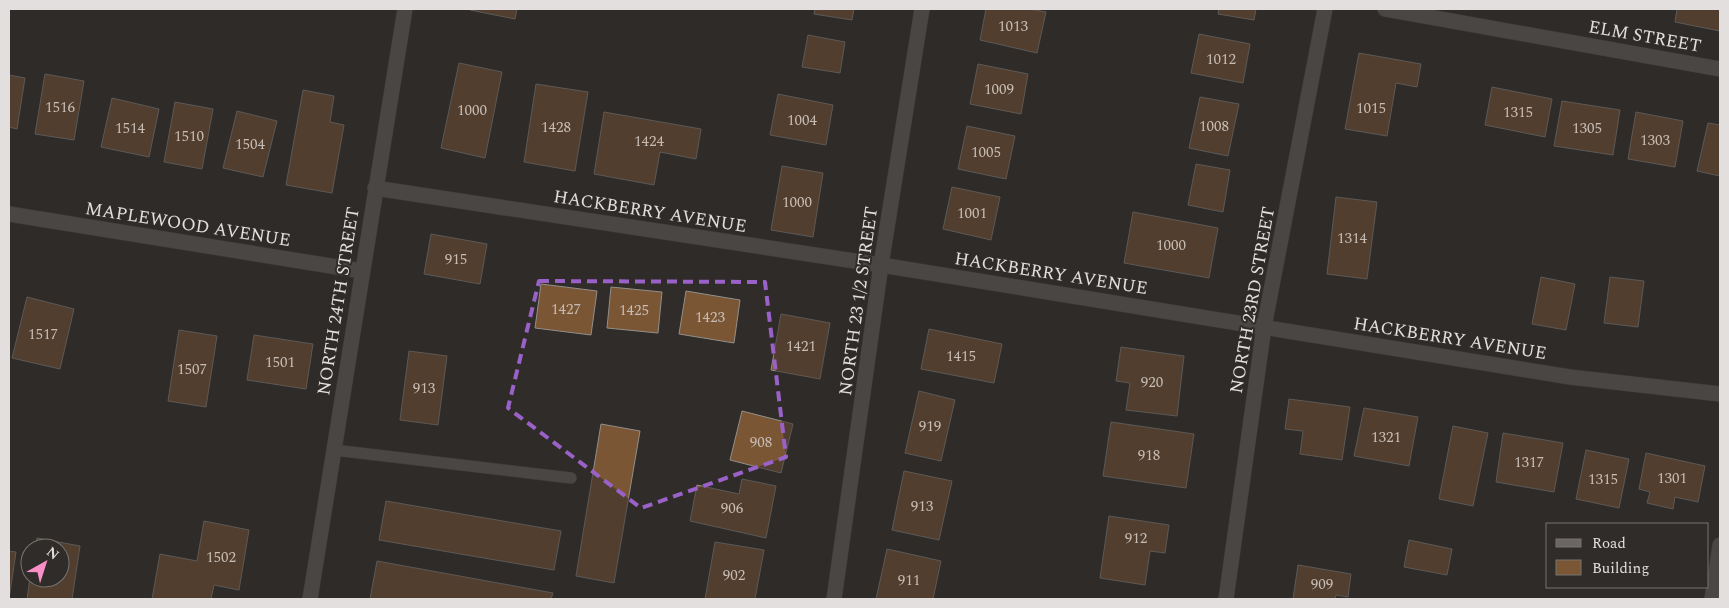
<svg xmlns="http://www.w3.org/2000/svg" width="1729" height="608" font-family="Spectral,serif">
<rect width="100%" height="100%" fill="#2f2c29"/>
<g fill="#7a5635" stroke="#938f8b">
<polygon points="470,9 517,9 515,19 470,10"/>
<polygon points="815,9 854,9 852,20 814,14"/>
<polygon points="986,9 1030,9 1046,12 1037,53 980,40"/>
<polygon points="1219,9 1256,9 1254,20 1218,14"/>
<polygon points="1677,9 1720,9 1720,31 1675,22"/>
<polygon points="1199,34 1250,44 1243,83 1191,73"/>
<polygon points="808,35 845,42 840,73 802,67"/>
<polygon points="1359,53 1421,64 1417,87 1396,83 1387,136 1345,129"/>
<polygon points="459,63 502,72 485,158 441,148"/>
<polygon points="978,64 1028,74 1021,114 970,104"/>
<polygon points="45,74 84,81 74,140 35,134"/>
<polygon points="9,75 25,78 17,129 9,127"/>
<polygon points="536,84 588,92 575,171 524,162"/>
<polygon points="1492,87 1552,99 1545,137 1485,125"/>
<polygon points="303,90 334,96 330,122 344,125 332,193 286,185"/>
<polygon points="778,94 833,105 826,145 770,135"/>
<polygon points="1200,97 1239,104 1228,156 1189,148"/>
<polygon points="112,98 159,109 149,157 101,147"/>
<polygon points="1562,101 1620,110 1613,155 1554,146"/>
<polygon points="175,102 213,109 202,169 164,162"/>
<polygon points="237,111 277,121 263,177 223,168"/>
<polygon points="604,112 701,129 696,159 660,152 654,185 594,174"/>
<polygon points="1636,112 1683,121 1675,167 1628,159"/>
<polygon points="1708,123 1720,125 1720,176 1697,171"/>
<polygon points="967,126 1015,136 1006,179 958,169"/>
<polygon points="1196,164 1230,170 1223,212 1188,205"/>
<polygon points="782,166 823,173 813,237 771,230"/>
<polygon points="952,187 1000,197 991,240 943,229"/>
<polygon points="1336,197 1377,202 1367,279 1327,274"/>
<polygon points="1133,212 1218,228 1209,278 1124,263"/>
<polygon points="431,234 487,244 480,284 424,274"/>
<polygon points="1541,277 1575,284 1566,330 1532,324"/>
<polygon points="1610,277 1644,281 1638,327 1604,323"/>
<polygon points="541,284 597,291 591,335 535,328"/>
<polygon points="611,287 662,292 658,333 607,328"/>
<polygon points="686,291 740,300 734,343 679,334"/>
<polygon points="27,297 74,309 60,369 12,358"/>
<polygon points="781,314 830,323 820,379 771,370"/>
<polygon points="929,329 1002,344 994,383 921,369"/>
<polygon points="179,330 217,336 206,407 168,401"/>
<polygon points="254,335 313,344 306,389 247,380"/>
<polygon points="1121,347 1184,356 1177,416 1126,410 1130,383 1116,381"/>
<polygon points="409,351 447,356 438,425 400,420"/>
<polygon points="919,391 955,400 941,461 905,453"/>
<polygon points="1289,399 1350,407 1342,460 1300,454 1303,431 1285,429"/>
<polygon points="1364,408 1418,417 1409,466 1354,456"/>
<polygon points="742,411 793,424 781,473 730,460"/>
<polygon points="1111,422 1194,434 1186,488 1103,476"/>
<polygon points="601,424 640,431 614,583 576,576"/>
<polygon points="1453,426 1488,433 1473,506 1439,499"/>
<polygon points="1503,433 1563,443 1554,492 1496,482"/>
<polygon points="1586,450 1629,459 1619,508 1576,499"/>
<polygon points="1646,453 1705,466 1698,502 1675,497 1673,509 1647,503 1650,492 1639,489"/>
<polygon points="904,471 952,481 939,540 892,530"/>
<polygon points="742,479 776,486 766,538 690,521 697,485 739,494"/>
<polygon points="386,501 561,531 554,570 379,540"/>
<polygon points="1109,516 1169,525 1165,553 1150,551 1145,585 1100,578"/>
<polygon points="204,521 249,530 239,590 214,585 211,599 152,599 160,554 197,561"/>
<polygon points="37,538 80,546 72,599 27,599 30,578 60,578 60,548 35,548"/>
<polygon points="1409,540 1452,549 1447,575 1404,567"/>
<polygon points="715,542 764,550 755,599 705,599"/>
<polygon points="887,549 941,561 933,599 876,599"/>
<polygon points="9,551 16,552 9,599"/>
<polygon points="377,561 553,593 551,599 370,599"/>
<polygon points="1298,565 1351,574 1348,597 1336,595 1335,599 1293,599"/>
</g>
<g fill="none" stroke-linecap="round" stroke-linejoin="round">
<g stroke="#4c4946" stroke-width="12">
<polyline id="lane" points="334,450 571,478"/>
</g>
<g stroke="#4c4946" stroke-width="16">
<g id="street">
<polyline points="1385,9 1720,69"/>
<polyline points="375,188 881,265 1570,377 1720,394"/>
<polyline points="9,214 362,271"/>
<polyline points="834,599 881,265 922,9"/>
<polyline points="1226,599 1264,327 1325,9"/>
<polyline points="1712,599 1720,545"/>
</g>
</g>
<g stroke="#4c4946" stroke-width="16">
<polyline id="secondary" points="310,599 405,9"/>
</g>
<use href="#lane" stroke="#6b6663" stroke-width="11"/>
<use href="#street" stroke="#6b6663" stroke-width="15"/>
<use href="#secondary" stroke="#6b6663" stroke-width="15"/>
</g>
<path d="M0 0H1729V608H0ZM539 281 765 282 786 457 641 508 508 408Z" fill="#2f2c29" fill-opacity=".55" fill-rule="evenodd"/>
<path fill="none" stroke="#9a62c8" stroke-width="4" stroke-dasharray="10 6" stroke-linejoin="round" d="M539 281 765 282 786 457 641 508 508 408Z"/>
<g text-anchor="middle" stroke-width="4" stroke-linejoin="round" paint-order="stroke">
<g font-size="15" fill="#c8bdb4">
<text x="1013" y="31">1013</text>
<text x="1221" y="64">1012</text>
<text x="999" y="94">1009</text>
<text x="60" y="112">1516</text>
<text x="1371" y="113">1015</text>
<text x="472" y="115">1000</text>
<text x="1518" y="117">1315</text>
<text x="802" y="125">1004</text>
<text x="1214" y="131">1008</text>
<text x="556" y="132">1428</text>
<text x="130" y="133">1514</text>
<text x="1587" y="133">1305</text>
<text x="189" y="141">1510</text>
<text x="1655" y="145">1303</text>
<text x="649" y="146">1424</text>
<text x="250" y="149">1504</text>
<text x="986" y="157">1005</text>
<text x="797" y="207">1000</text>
<text x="972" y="218">1001</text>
<text x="1352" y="243">1314</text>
<text x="1171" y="250">1000</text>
<text x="456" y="264">915</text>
<text x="566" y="314">1427</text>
<text x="634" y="315">1425</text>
<text x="710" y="322">1423</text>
<text x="43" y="339">1517</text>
<text x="801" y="351">1421</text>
<text x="961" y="361">1415</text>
<text x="280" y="367">1501</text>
<text x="192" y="374">1507</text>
<text x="1152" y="387">920</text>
<text x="424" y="393">913</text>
<text x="930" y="431">919</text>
<text x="1386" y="442">1321</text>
<text x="761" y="447">908</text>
<text x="1149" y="460">918</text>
<text x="1529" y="467">1317</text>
<text x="1672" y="483">1301</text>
<text x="1603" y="484">1315</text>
<text x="922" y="511">913</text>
<text x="732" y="513">906</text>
<text x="1136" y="543">912</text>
<text x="221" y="562">1502</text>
<text x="734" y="580">902</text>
<text x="909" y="585">911</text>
<text x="1322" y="589">909</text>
</g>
<g font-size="18" fill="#e2dfde" stroke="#2f2c29">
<text transform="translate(1645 36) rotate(10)" y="6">ELM STREET</text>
<text transform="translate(650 211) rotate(9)" y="6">HACKBERRY AVENUE</text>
<text transform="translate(188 224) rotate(9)" y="6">MAPLEWOOD AVENUE</text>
<text transform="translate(1051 273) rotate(9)" y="6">HACKBERRY AVENUE</text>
<text transform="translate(1252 300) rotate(-80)" y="6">NORTH 23RD STREET</text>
<text transform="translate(338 301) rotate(-81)" y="6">NORTH 24TH STREET</text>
<text transform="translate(858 301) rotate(-82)" y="6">NORTH 23 1/2 STREET</text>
<text transform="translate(1450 338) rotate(9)" y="6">HACKBERRY AVENUE</text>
</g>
</g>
<rect width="1729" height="608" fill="none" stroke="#e2dfde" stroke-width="20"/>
<rect x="1546" y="523" width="162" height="65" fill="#2f2c29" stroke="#777471"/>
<rect x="1556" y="539" width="25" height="8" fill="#6b6663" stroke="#777471"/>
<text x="1592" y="548" font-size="15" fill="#e2dfde">Road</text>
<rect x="1556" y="560" width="25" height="15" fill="#7a5635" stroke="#777471"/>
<text x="1592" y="573" font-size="15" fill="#e2dfde">Building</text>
<g transform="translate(45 563) rotate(39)"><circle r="24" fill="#2f2c29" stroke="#777471"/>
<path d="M0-4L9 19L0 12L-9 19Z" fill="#fa8fc8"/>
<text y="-8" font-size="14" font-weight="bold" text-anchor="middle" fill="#e2dfde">N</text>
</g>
</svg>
